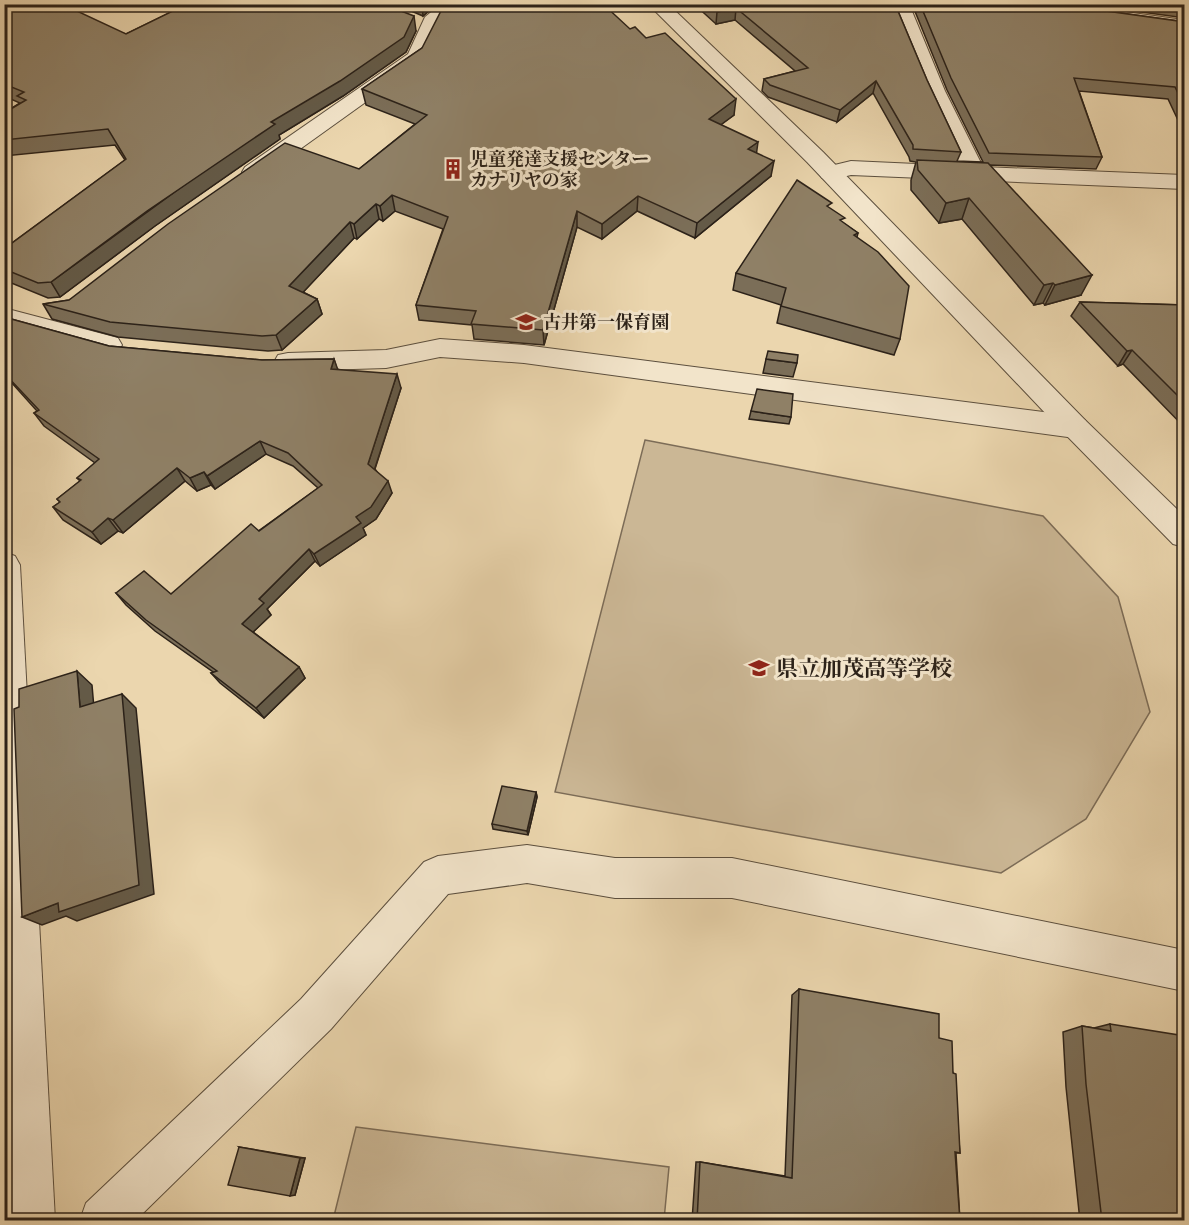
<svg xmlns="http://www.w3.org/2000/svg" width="1189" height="1225" font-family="Alegreya,'Noto Serif JP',serif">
<rect width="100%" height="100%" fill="#ebd6ae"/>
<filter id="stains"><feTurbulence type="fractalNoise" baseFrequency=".00333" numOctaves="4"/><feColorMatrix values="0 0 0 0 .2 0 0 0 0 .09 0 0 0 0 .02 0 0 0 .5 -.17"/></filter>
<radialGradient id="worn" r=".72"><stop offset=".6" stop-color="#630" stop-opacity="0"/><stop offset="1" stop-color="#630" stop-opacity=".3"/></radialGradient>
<g fill="#cbb795" stroke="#7c6c57" stroke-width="1.5">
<polygon points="645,440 1043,516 1118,597 1150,712 1086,819 1001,873 555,792"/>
<polygon points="356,1127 669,1167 664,1220 333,1220"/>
</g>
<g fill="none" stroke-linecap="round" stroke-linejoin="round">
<g stroke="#5c4f3e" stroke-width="2">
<g id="minor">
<polygon points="441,4 464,4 443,20 423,61 261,177 253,179 245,177 242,172 245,167 408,54 425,17"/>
<polygon points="890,4 909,4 945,91 983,167 1184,175 1184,189 851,175 830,180 822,178 819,173 822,168 851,161 960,166 925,91"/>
<polygon points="1084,4 1102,4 1103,9 1184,20 1184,32 1087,18"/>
<polygon points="4,308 118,338 122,345 118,352 109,354 4,326"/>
<polygon points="440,339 524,345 1075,416 1085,420 1089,427 1085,434 1075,438 524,363 440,357 386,368 288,371 278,369 274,362 278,355 288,353 386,350"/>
<polygon points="4,552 15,556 20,565 55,1220 8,1220 4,1094"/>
<polygon points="527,845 615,858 732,858 1184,950 1184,991 732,898 615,898 527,883 448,894 331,1029 136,1220 80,1220 86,1203 301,999 424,862 438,856"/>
</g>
</g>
<g stroke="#5c4f3e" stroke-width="2">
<polygon id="tertiary" points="648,4 668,4 823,152 1085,420 1184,516 1184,547 1173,544 1065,434 807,162"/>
</g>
<use href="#minor" fill="#f2e4ca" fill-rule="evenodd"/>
<use href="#tertiary" fill="#f2e4ca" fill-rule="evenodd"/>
</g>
<g fill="#7b6e58" stroke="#2c2219" stroke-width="1.5">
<polygon points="4,4 126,34 184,6 181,4 306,4 416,31 406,52 343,96 279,135 280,139 155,226 60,297 48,298 4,280 4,249 125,160 115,145 4,156 4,113 20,103 4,96"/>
<polygon points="395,4 439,4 431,9 423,16"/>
<polygon points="694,4 895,4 927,80 961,152 957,161 983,162 947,90 912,4 1090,4 1092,9 1185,22 1185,135 1168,99 1079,91 1102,157 1096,169 990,165 1081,295 1045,305 1043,303 1034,305 962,219 939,223 911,190 911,180 916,162 910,161 909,157 873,93 837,122 768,97 762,91 764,79 795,71 735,20 716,24"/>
<polygon points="1104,4 1185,4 1185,18 1105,7"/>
<polygon points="630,29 646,38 734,115 720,125 756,153 771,176 695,238 637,211 602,239 577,227 544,345 474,339 472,325 419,320 416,305 443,229 395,211 383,221 379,219 357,239 354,238 303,292 317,299 322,314 282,350 268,351 118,337 52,319 43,304 69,300 359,169 415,124 366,105 362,89 422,48"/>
<polygon points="843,223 858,233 857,237 900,339 894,355 777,323 781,305 733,290 736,273"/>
<polygon points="1080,302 1185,305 1185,428 1123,364 1118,366 1071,316"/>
<polygon points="4,317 109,346 262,360 334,359 337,369 401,388 375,469 392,493 376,519 363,528 366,535 320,566 315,561 267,609 271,615 253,632 299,667 305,678 264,718 220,683 211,673 213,672 155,631 126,605 116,593 171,594 318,488 293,466 266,454 215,489 211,485 197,491 185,481 123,533 118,531 101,544 63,520 53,507 60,502 57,499 80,481 77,478 95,463 44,426 34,413 37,411 11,382 4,374 4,367 9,365 4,360"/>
<polygon points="766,359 797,363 793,377 763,373"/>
<polygon points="751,411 791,417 789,424 749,419"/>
<polygon points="536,792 537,797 528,835 493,829 492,824"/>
<polygon points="799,989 939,1038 953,1073 960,1153 956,1153 960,1221 692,1221 696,1162 700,1162 785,1176 792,995"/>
<polygon points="1110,1024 1185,1221 1080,1221 1066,1087 1063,1032 1082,1026 1094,1028"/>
<polygon points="239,1147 305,1158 295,1195"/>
</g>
<g fill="#645a47" stroke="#2c2219" stroke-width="1.5">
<polygon points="422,4 439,4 431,9 423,16"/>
<polygon points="736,8 735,20 716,24 717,12"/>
<polygon points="414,16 416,31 406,52 343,96 279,135 280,139 155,226 60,297 51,282 271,122"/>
<polygon points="876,81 873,93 837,122 840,110"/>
<polygon points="736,99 734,115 707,135 709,119"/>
<polygon points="758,142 756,157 748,149"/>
<polygon points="774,161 771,176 695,238 697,223"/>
<polygon points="392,195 395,211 383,221 380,206"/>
<polygon points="638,196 637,211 602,239 602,224"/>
<polygon points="969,198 962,219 939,223 946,203"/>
<polygon points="376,204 379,219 357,239 354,224"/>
<polygon points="577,211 577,227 544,345 543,330"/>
<polygon points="350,222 354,238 294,302 289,286"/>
<polygon points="1092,275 1081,295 1045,305 1055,285"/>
<polygon points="1053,283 1043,303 1034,305 1044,285"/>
<polygon points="317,299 322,314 282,350 276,335"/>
<polygon points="1132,350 1123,364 1118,366 1127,351"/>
<polygon points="334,359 339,373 331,369"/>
<polygon points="397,374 401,388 372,477 368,464"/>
<polygon points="260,441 266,454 215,489 207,476"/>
<polygon points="177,468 185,481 123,533 113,520"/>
<polygon points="204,472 211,485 197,491 190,478"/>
<polygon points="388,481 392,493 376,519 363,528 366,535 320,566 314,554 356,517"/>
<polygon points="108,518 118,531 101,544 92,532"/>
<polygon points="309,549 315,561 267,609 271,615 250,635 242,624 259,599"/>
<polygon points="299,667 305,678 264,718 256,708"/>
<polygon points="77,671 92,685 95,720 80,707"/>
<polygon points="122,694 136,708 154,894 77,921 66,916 42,925 22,917 58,903"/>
<polygon points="536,792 537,797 528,835 527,831"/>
<polygon points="300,1158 305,1158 295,1195 290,1196"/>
</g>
<g fill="#8f8066" stroke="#2c2219" stroke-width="1.5">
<polygon points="4,4 62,4 126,34 187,4 306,4 308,6 310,4 383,4 414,16 404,37 340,81 271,122 275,124 147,211 51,282 38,283 4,269 4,249 126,159 108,129 4,140 4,113 26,100 17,96 24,92 4,84 4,43 10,40 4,38"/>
<polygon points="446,4 603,4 630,29 635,27 646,38 665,33 736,99 709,119 758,142 748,149 774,161 697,223 638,196 602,224 577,211 543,330 471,324 476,311 416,305 448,217 392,195 380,206 376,204 354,224 350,222 289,286 317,299 276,335 262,336 110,322 43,304 69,300 168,224 285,143 359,169 427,115 362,89 422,48 443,7"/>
<polygon points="708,4 895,4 927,80 961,152 913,149 913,145 876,81 840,110 770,85 764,79 808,68 736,8 717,12"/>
<polygon points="920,4 1090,4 1092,9 1185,22 1185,108 1175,87 1074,78 1102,157 989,153 951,78"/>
<polygon points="917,160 988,163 1092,275 1055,285 1053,283 1044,285 969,198 946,203 918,170"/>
<polygon points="797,180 832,203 827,206 845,218 840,220 858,233 854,235 878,252 909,286 900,339 781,306 786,288 736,273"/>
<polygon points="1080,302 1185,305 1185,403 1132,350 1127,351"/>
<polygon points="4,317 109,346 262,360 334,359 331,369 397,374 368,464 388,481 371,507 356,517 361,523 314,554 309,549 259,599 264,603 242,624 299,667 256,708 211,673 217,671 146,620 116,593 144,571 171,594 251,524 259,531 322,485 288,453 260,441 207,476 204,472 190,478 177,468 113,520 108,518 92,532 53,507 60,502 57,499 81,480 77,478 99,459 34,413 39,410 4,373 4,367 11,363 4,357"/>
<polygon points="768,351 798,355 797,363 766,359"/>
<polygon points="757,389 793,394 791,417 751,411"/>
<polygon points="77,671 80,707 122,694 139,885 59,912 58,903 22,917 14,709 19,707 19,689"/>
<polygon points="502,786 536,792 527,831 492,824"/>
<polygon points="799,989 939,1014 939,1038 952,1041 953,1073 956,1074 960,1153 955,1152 960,1221 697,1221 700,1162 792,1178"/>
<polygon points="1110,1024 1185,1036 1185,1221 1102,1221 1086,1084 1082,1026 1111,1031"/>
<polygon points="239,1147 300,1158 290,1196 228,1185"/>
</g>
<defs>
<g id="building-bare" transform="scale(1.62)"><path d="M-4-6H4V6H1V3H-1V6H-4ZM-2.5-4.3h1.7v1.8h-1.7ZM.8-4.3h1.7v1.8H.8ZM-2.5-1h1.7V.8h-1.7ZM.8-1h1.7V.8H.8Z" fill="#8f2418" stroke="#f2e4ca" stroke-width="2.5" paint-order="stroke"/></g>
<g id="school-bare" transform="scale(1.62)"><path d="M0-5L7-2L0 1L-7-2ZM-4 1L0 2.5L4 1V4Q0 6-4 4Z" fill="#8f2418" stroke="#f2e4ca" stroke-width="2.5" paint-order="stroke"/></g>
</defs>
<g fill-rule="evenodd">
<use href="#building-bare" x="453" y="169"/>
<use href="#school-bare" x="526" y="322"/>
<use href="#school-bare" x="759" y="668"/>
</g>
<g text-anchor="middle" stroke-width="6" stroke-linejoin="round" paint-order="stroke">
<g font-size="18" font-weight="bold" fill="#2c2219" stroke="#f2e4ca" text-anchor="start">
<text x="470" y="165">児童発達支援センター<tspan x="470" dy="21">カナリヤの家</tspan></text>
<text x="543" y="328">古井第一保育園</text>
</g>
<g font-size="22" font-weight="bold" fill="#2c2219" stroke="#f2e4ca" text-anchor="start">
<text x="776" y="676">県立加茂高等学校</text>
</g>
</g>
<rect width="1189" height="1225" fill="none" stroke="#ebd6ae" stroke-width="24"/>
<rect x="6" y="6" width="1177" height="1213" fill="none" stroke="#2c2219" stroke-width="3"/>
<rect x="12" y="12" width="1165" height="1201" fill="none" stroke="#2c2219" stroke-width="1.5"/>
<rect width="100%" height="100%" filter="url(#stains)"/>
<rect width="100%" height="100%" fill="url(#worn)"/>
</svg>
